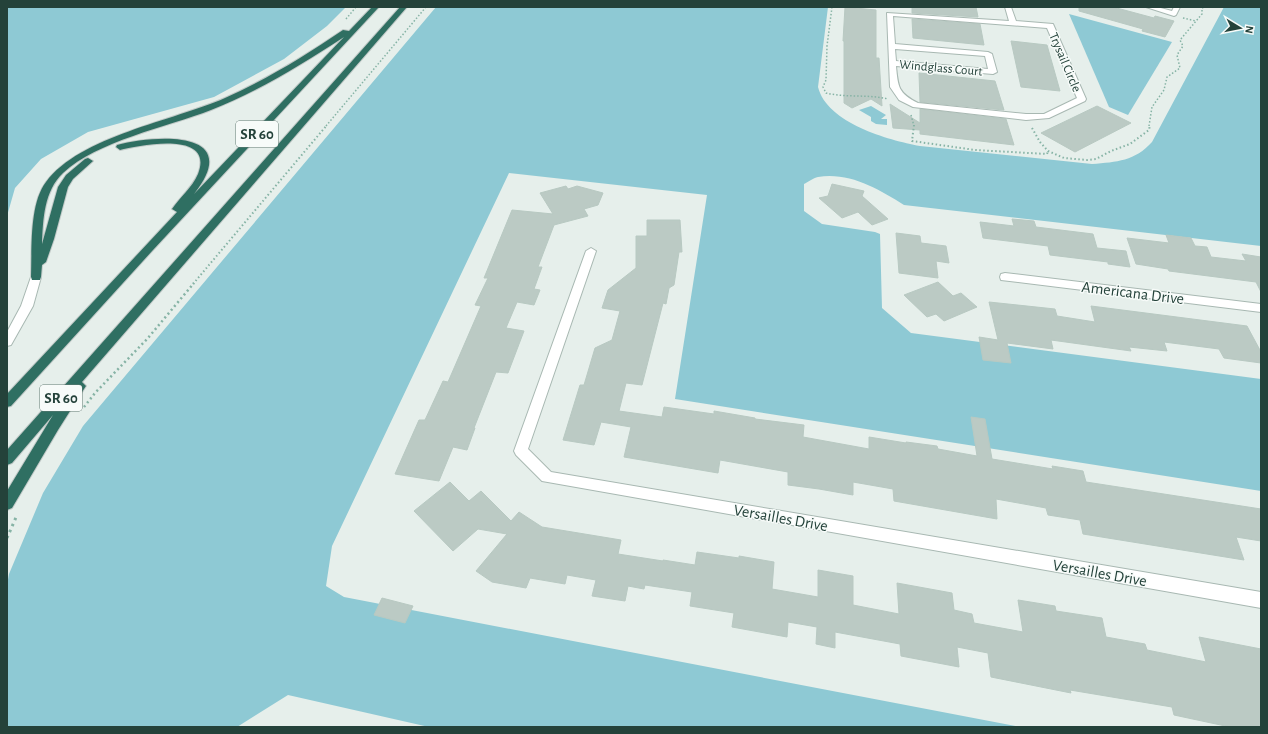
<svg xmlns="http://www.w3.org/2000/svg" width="1268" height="734" font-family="'Alegreya Sans',sans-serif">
<rect width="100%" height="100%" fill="#e6efeb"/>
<g fill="#8ec9d4">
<polygon points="7,7 346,7 327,26 284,59 214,97 88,132 41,159 15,188 7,216"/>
<path d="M436 7H828L818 87C827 123 888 140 920 146L1092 164C1117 162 1135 161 1152 142L1224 7H1261V246L904 205C878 189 850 172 818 177 813 178 808 182 804 184V211L822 224 875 232 880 234 882 308 911 333 1261 379V491L675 399 707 195 509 173 332 546 326 586 344 597 1020 727H429L288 695 237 727H7V585L9 574 43 493 83 426Z"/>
<polygon points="1069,14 1172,42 1128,115 1109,107"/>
<polygon points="871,106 886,115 881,119 887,119 887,125 876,124 871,121 871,117 859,110"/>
</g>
<g fill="#bbcac4" stroke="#b8c9c2">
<polygon points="845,7 876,10 876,58 879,58 882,106 871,99 852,108 844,103 844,41 843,41"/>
<polygon points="912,7 976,7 978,17 912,13"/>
<polygon points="1079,7 1113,7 1154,18 1155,16 1174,21 1165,37 1142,31 1143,29 1079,11"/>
<polygon points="912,19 980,24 984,45 913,38"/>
<polygon points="1011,41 1047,45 1060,91 1021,87"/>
<polygon points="919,73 995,81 1004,110 920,102"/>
<polygon points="890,104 920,123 920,109 1006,119 1014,145 920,134 920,130 893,128"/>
<polygon points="1097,106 1131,123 1075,152 1041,133"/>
<polygon points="832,184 864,191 862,196 888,219 872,225 858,212 842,218 819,198 828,196"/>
<polygon points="566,186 568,189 577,186 603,193 598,205 584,209 588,216 554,225 538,267 542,267 534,289 540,290 534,305 517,302 506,328 524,331 508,373 496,372 474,428 475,428 467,450 453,447 439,481 395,474 419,420 425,420 443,381 448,382 481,306 475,305 488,278 484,278 512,210 553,214 540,193"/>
<polygon points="1012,219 1034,221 1036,227 1093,234 1097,248 1126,251 1130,267 1108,264 1108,262 1050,255 1048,246 983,238 980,222 1014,226"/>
<polygon points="647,220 680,220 682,252 679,252 674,285 669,288 666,304 663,303 642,385 626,383 619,411 662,417 664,407 714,414 714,411 755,418 755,419 804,425 803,437 869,449 869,437 906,443 906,442 937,446 938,449 977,456 971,417 985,419 992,459 1053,469 1052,466 1083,471 1086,482 1261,509 1261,541 1236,537 1244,560 1083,534 1080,520 1048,515 1046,508 996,499 997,519 894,501 893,489 853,482 853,495 819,489 788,485 788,472 720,460 718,473 624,457 631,427 601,422 594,445 563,440 580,385 584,385 595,348 612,340 620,311 602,308 608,290 636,268 636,236 647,236"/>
<polygon points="896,233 920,236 921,243 946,246 949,263 936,261 938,278 899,273"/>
<polygon points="1166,235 1191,238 1195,246 1207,247 1211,257 1246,261 1242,254 1261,257 1261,292 1256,282 1169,271 1168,269 1136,264 1127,238 1169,243"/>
<polygon points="938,282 953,296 961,293 977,307 944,321 936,314 927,317 904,295"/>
<polygon points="989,302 1055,309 1057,316 1095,322 1091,306 1247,326 1261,352 1261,363 1224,358 1219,349 1164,342 1167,351 1129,347 1131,351 1051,340 1053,349 1007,343 1011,363 983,360 979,337 998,340"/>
<polygon points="450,482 469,501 481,491 511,521 519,512 542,527 621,540 618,554 663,561 663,560 695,565 697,552 739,558 739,556 774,562 772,589 818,597 818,570 853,576 853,605 899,614 897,583 952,593 954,610 972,614 974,623 1023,632 1018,600 1055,606 1056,611 1102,618 1106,637 1145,644 1147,650 1206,662 1199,637 1261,649 1261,727 1230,727 1174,715 1172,707 1070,690 1071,693 991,677 988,653 957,647 959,667 901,656 900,644 835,632 835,648 816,644 817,627 788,622 787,637 732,627 734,613 690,606 692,592 645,585 644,589 628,586 625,601 592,596 596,580 567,575 565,584 530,578 526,588 492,582 476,571 507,534 478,529 453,551 414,511"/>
<polygon points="382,598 413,606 405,623 374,615"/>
</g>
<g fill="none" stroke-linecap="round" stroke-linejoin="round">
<g stroke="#a8b8b2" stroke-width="2">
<g id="minor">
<path d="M1005 7H1011L1016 21 1053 24 1086 99 1085 101 1049 118 1026 120 913 107 899 100 890 87 887 13 1009 21ZM893 16 1047 28 1077 98 1044 114H1026L918 103C898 93 898 87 896 66L993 74 997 72 992 54 988 52 895 44ZM895 49 985 56 988 69 896 61Z"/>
<polygon points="1146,7 1157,7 1172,11 1174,7 1180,7 1176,15 1174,16"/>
<polygon points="591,248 596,251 528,449 551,472 1261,592 1261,608 542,481 516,455 514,451 586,251"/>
<polygon points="36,273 40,274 41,277 33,306 11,345 7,346 7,332 21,306 31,277 32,274"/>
<polygon points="1005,273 1261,304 1261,312 1001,280 1000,277 1001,274"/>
</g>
</g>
<g stroke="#c2cac8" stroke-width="2">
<g id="highway">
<path d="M372 7H379L153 250 11 406 7 407V394L177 212 172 209C180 197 192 188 198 174 215 130 140 145 120 150L116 147 117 145C155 135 245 129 194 194L344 37C301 65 259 91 211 110 167 127 97 141 63 173 44 191 43 219 42 244L58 187 66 175 85 159 88 158 93 161 73 179 68 187 54 239 46 262 42 265 41 277 40 280H32L31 277C32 250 29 204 46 182 80 136 173 121 225 98 267 79 305 56 343 30L349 31Z"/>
<polygon points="400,7 407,7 82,382 86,386 84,389 58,430 12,508 7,510 7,491 53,415 12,463 7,465 7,450"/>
</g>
</g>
<g stroke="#86b3a5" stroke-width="1.5" stroke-dasharray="1.5 2" stroke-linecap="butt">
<path d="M832 7 827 46 826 80 823 87 826 93C846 98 868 94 888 99"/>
<polyline points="1183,18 1196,21"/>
<polyline points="346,19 356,7"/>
<polyline points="911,115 914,126"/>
<polyline points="326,126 426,7"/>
<polyline points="1149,126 1152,107 1164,90 1167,77 1180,68 1177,55 1183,46 1180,40 1202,14 1202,8 1205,7"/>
</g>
<g stroke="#86b3a5" stroke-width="2" stroke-dasharray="1.5 2.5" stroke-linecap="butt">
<polyline points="914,125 912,141 975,150 1047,154 1048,151"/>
<polyline points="1032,128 1040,142 1048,151 1064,158 1087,160 1096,159 1111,151 1130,144 1149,130 1150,125"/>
<polyline points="193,284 327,125"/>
</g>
<polyline stroke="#86b3a5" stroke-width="2.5" stroke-dasharray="2 3" stroke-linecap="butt" points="84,407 95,393 148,338 194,283"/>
<polyline stroke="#86b3a5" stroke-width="3" stroke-dasharray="2.5 4" stroke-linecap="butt" points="7,538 17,515"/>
<use href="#minor" fill="#fff" fill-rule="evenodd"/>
<use href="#highway" fill="#2f6f62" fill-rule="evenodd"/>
</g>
<g text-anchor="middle" stroke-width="3" stroke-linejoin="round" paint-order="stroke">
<g font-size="13" fill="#24423a" stroke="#f7fbf9">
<text transform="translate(1066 62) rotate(67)" y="5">Trysail Circle</text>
<text transform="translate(941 67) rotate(5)" y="5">Windglass Court</text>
</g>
<g fill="#f7fbf9" stroke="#637a73" stroke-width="1">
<rect x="236" y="121" width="42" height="26" rx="3"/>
<rect x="40" y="385" width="42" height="26" rx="3"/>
</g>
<g font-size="15" font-weight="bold" fill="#24423a">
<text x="257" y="139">SR 60</text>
<text x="61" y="403">SR 60</text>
</g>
<g font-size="16" fill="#24423a" stroke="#f7fbf9">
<text transform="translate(1133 292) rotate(7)" y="6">Americana Drive</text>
<text transform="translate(781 517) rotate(10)" y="6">Versailles Drive</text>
<text transform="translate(1100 572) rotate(10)" y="6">Versailles Drive</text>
</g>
</g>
<rect width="1268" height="734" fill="none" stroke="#24423a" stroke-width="16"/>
<g transform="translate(1240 28) rotate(100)" stroke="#f7fbf9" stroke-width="3" paint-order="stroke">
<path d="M0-3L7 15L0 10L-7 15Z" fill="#24423a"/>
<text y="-6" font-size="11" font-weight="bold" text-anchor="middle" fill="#24423a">N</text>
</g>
</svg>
